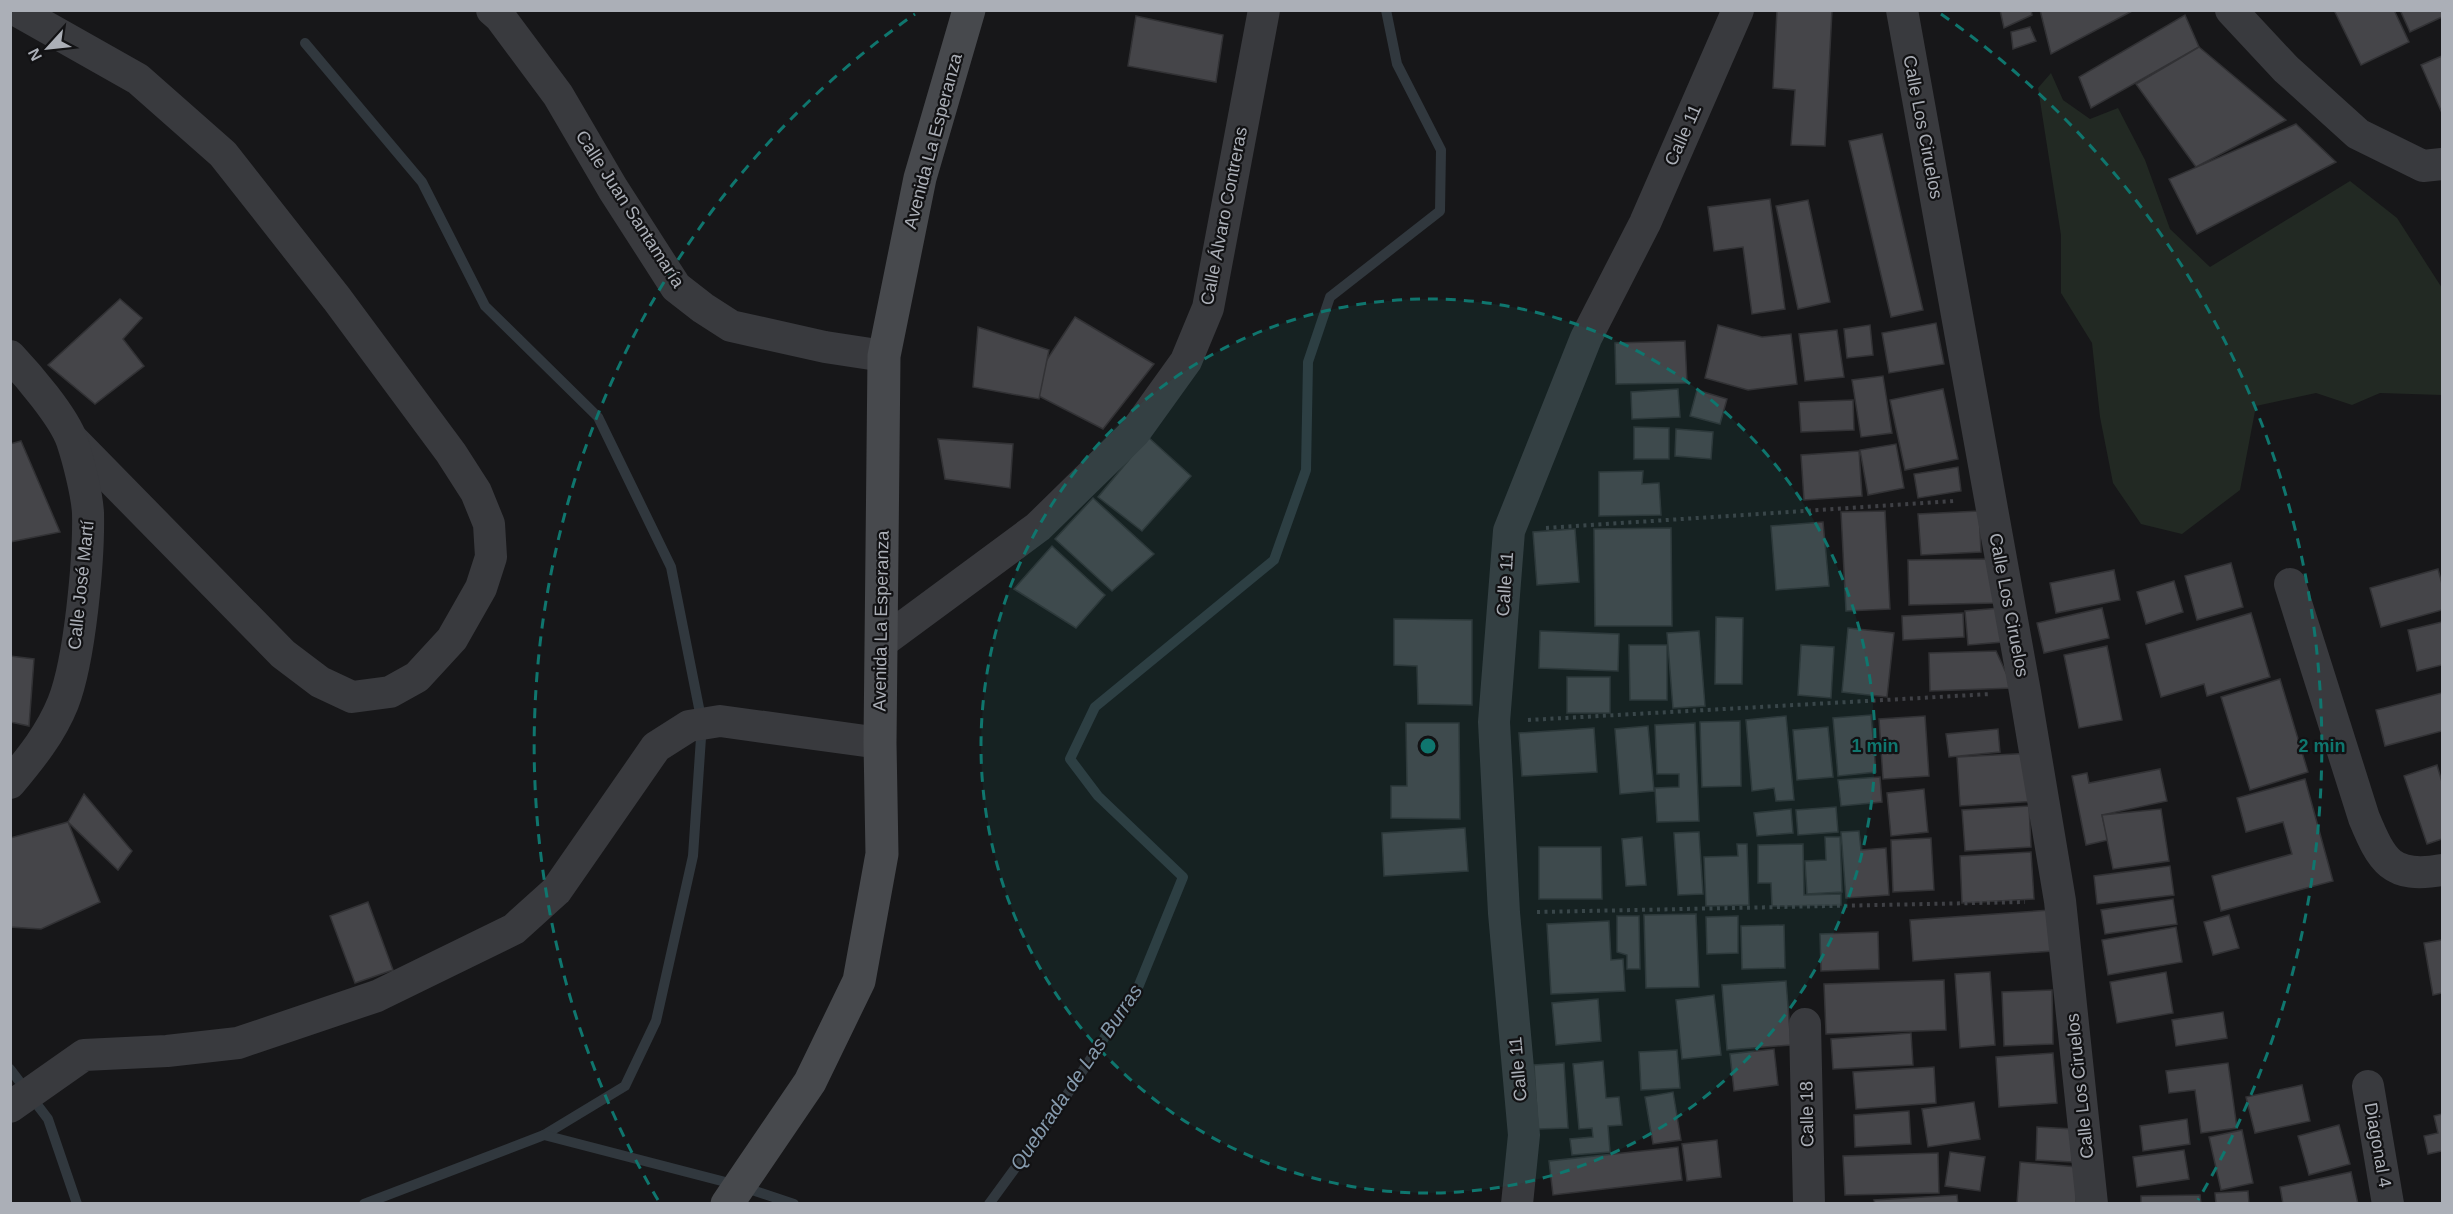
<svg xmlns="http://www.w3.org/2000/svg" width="2453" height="1214" font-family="Helvetica,sans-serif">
<rect width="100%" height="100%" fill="#171719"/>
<polygon fill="#222923" points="2051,73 2063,100 2090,119 2118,108 2145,160 2170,229 2210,267 2350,181 2397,218 2442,288 2442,395 2380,393 2352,405 2316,393 2256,406 2240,490 2182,534 2141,524 2113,483 2100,417 2092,343 2061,293 2061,235 2038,88"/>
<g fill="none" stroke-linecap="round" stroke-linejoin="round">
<g stroke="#31383e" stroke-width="10">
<polyline points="305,43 422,182 485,306 598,417 671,567 702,723 693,856 656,1021 625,1086 544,1135"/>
<polyline points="10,1069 48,1119 77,1204"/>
<polyline points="364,1204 544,1135 737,1185 794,1204"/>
<polyline points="989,1204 1051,1119 1139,985 1183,877 1098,796 1070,759 1095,707 1274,560 1306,470 1308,362 1330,297 1440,211 1441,150 1397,64 1386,10"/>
</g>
</g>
<g fill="#454549" stroke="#323235" stroke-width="1.5">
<polygon points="1777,10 1832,10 1825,146 1791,145 1795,90 1773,88"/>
<polygon points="2000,10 2031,10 2032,15 2004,28"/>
<polygon points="2040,10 2134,10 2051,54"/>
<polygon points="2334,10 2394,10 2409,42 2361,65"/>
<polygon points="2400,10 2442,10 2442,17 2410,32"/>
<polygon points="2185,15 2199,47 2091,108 2079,77"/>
<polygon points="1136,16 1223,35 1216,82 1128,66"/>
<polygon points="2030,27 2036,41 2013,49 2011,32"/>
<polygon points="2199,47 2286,120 2196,167 2136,84"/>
<polygon points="2442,56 2442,113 2421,65"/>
<polygon points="2296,124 2336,162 2197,234 2169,179"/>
<polygon points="1882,134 1923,310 1891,317 1849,141"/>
<polygon points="1770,199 1785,309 1752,314 1743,247 1714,251 1708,207"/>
<polygon points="1808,200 1830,302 1798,309 1776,206"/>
<polygon points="120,299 142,318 123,339 144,366 95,404 48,365"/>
<polygon points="1075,317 1154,364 1103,429 1027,390"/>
<polygon points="1936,323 1944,364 1889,373 1882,333"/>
<polygon points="1718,325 1762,337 1791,334 1797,384 1748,390 1705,378"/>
<polygon points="1870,325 1873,355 1847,358 1844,329"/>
<polygon points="978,327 1049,350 1039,399 973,387"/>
<polygon points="1837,330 1844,377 1805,381 1799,334"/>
<polygon points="1685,341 1687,383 1616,384 1615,343"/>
<polygon points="1883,376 1892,433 1861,437 1852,380"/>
<polygon points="1678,389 1680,417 1632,419 1631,392"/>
<polygon points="1943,389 1958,459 1905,470 1890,400"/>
<polygon points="1697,390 1727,399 1720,424 1690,416"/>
<polygon points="1853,400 1854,430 1801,432 1799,402"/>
<polygon points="1634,427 1669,428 1669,459 1634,459"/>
<polygon points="1676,429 1713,432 1711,459 1675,456"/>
<polygon points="1148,437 1191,476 1142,531 1098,497"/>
<polygon points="938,439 1013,444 1010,488 945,479"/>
<polygon points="21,441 60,532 10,542 10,444"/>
<polygon points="1896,444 1904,488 1868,495 1860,450"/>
<polygon points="1859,451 1862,496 1804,500 1801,455"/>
<polygon points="1958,467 1961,491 1918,498 1914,474"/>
<polygon points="1643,471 1642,484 1659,483 1661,515 1599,516 1599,472"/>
<polygon points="1093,498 1154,554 1112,591 1055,539"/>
<polygon points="1885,511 1890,609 1846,611 1841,512"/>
<polygon points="1979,511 1981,552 1921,555 1918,514"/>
<polygon points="1823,522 1829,586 1776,590 1771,526"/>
<polygon points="1671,528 1672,626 1595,626 1594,529"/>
<polygon points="1575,529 1579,582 1537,585 1533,532"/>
<polygon points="1052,546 1105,595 1076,628 1014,589"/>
<polygon points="1994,559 1995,603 1909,605 1908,560"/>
<polygon points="2231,563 2243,607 2197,620 2185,576"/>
<polygon points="2438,569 2442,584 2442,610 2381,627 2370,588"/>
<polygon points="2114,570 2120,600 2056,613 2050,583"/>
<polygon points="2174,581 2183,612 2146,624 2137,592"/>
<polygon points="2000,608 2003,642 1968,645 1965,611"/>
<polygon points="2102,608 2109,638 2044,653 2037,623"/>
<polygon points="1963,613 1964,637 1903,640 1902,616"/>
<polygon points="2251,613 2270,677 2207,696 2204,684 2161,697 2146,644"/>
<polygon points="1716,617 1743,618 1742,684 1715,684"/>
<polygon points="1394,619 1472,620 1472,705 1418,704 1417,666 1394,665"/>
<polygon points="2442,622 2442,665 2417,671 2408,630"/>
<polygon points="1848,628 1894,633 1887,697 1842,692"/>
<polygon points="1540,631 1619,634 1618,671 1539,668"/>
<polygon points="1699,631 1705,706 1673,708 1667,633"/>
<polygon points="1629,645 1667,645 1667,700 1630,700"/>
<polygon points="1801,645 1834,647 1831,698 1798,695"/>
<polygon points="2107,646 2122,720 2079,728 2064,655"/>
<polygon points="1996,651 2013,688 1930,691 1929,653"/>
<polygon points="10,656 34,659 29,726 10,722"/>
<rect x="1567" y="677" width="43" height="36"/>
<polygon points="2280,679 2308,772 2250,790 2221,697"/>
<polygon points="2442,693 2442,731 2385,746 2376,710"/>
<polygon points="1871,715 1876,772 1838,776 1833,718"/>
<polygon points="1786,716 1794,800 1776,801 1774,788 1752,791 1746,720"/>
<polygon points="1925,716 1929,776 1883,779 1879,719"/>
<polygon points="1740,721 1741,786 1702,787 1700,722"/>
<polygon points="1406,723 1459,723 1460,819 1391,818 1391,786 1407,786"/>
<polygon points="1695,723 1699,821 1657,822 1655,788 1679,787 1679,774 1657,774 1655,725"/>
<polygon points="1648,726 1654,791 1620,794 1615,729"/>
<polygon points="1828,727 1833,777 1797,780 1793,730"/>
<polygon points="1594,728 1597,772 1522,776 1519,733"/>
<polygon points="1998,729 2000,752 1949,757 1946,734"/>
<polygon points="2035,753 2038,801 1960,806 1957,757"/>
<polygon points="2437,765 2442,782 2442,839 2427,844 2404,776"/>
<polygon points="2160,769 2167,801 2102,815 2108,840 2086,845 2072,776 2087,773 2089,783"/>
<polygon points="1880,777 1882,802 1841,806 1838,780"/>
<polygon points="2305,779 2333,881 2221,911 2212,876 2292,854 2283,822 2246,832 2237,798"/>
<polygon points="1924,789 1928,832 1891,836 1887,793"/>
<polygon points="84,794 132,851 118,870 68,822"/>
<polygon points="2029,806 2031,847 1965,851 1962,810"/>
<polygon points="1836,807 1838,832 1798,835 1796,810"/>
<polygon points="1791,809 1793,833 1757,836 1754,813"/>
<polygon points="2161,809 2169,861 2113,869 2102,815"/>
<polygon points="68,822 100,902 41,929 10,927 10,838"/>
<polygon points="1465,828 1468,871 1384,876 1382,833"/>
<polygon points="1859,831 1861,850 1886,848 1889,895 1846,898 1841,832"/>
<polygon points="1699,832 1703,894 1678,895 1674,833"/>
<polygon points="1642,837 1646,885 1626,886 1622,839"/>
<polygon points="1825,837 1840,837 1842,892 1807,894 1805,861 1826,860"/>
<polygon points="1931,838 1934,890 1893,892 1891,840"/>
<polygon points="1737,844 1747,844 1749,905 1706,906 1704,857 1738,856"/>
<polygon points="1803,844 1804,895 1841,894 1841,905 1772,906 1771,883 1758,883 1758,845"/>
<polygon points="1539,847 1601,847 1602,899 1539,899"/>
<polygon points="2031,852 2034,899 1962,903 1960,856"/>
<polygon points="2170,866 2174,895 2097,904 2094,876"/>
<polygon points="2173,899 2177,924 2105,934 2101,910"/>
<polygon points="368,902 393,970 355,983 330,916"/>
<polygon points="2050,910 2053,951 1913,961 1910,920"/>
<polygon points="1696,914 1699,987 1646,988 1644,915"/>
<polygon points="2229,915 2239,948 2213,955 2204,922"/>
<polygon points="1617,916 1639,916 1640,969 1627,969 1627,955 1617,952"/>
<polygon points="1738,916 1738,953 1707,954 1706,917"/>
<polygon points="1609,921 1611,960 1623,959 1625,991 1551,994 1547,924"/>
<polygon points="1784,925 1785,968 1742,969 1741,926"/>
<polygon points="2176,927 2182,962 2108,975 2102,940"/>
<polygon points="1878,932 1879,969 1821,971 1820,934"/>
<polygon points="2442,940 2442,993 2433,995 2424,943"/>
<polygon points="1990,972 1995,1045 1960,1048 1955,974"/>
<polygon points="2166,972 2173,1013 2117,1023 2110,982"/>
<polygon points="1944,980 1946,1030 1826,1034 1824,984"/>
<polygon points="1786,981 1791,1045 1727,1050 1722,985"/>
<polygon points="2052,990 2053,1044 2004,1046 2002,992"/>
<polygon points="1714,995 1721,1055 1682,1059 1676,1000"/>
<polygon points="1598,999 1601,1041 1556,1045 1552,1003"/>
<polygon points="2223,1012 2227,1038 2176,1046 2172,1020"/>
<polygon points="1911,1033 1913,1065 1833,1069 1831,1039"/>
<polygon points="1774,1049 1778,1085 1734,1091 1730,1054"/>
<polygon points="1677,1050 1680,1088 1641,1090 1639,1052"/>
<polygon points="2053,1053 2057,1103 1999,1107 1996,1057"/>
<polygon points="1603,1061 1606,1098 1619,1097 1622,1125 1608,1126 1610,1152 1572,1155 1570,1139 1593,1137 1592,1128 1579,1129 1573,1064"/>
<polygon points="1564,1063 1568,1128 1538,1129 1534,1065"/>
<polygon points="2228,1063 2237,1128 2201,1133 2195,1090 2169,1093 2166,1071"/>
<polygon points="1934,1067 1936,1103 1856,1109 1853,1072"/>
<polygon points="2302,1085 2310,1121 2255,1133 2246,1097"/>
<polygon points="1673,1092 1681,1140 1653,1144 1645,1097"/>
<polygon points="1974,1102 1980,1139 1928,1147 1922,1109"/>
<polygon points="1909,1111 1911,1144 1855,1147 1854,1115"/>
<polygon points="2442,1114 2442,1151 2428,1154 2424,1136 2438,1133 2434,1116"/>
<polygon points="2187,1119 2190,1144 2143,1151 2140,1126"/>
<polygon points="2339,1125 2350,1164 2309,1175 2298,1136"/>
<polygon points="2037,1127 2074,1129 2072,1162 2036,1160"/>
<polygon points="2242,1130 2253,1183 2221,1190 2209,1137"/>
<polygon points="1717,1140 1721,1177 1687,1181 1682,1144"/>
<polygon points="1678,1147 1682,1180 1553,1195 1549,1161"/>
<polygon points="2184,1150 2189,1179 2137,1187 2133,1157"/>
<polygon points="1950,1152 1985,1157 1980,1191 1945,1186"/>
<polygon points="1938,1153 1939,1193 1845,1195 1843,1156"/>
<polygon points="2020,1162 2078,1167 2076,1204 2017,1204"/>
<polygon points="2351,1172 2358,1204 2283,1204 2280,1187"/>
<polygon points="2248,1191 2249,1204 2216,1204 2215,1193"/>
<polygon points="1957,1195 1958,1204 1875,1204 1874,1200"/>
<polygon points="2200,1195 2201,1204 2141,1204 2141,1196"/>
</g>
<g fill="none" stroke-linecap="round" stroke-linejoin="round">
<g stroke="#3f4045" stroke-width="4" stroke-dasharray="3 4.5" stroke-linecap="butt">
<polyline points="1546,528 1955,501"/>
<polyline points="1528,720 1991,694"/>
<polyline points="1537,912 2025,902"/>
</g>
<g stroke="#393a3e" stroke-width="32">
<polyline points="16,10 138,79 223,154 337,299 451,453 476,492 489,524 491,557 481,588 452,639 417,677 390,692 352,697 320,682 283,654 72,439"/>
<polyline points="492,10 500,17 558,95 613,189 676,287 703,308 731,326 825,347 884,356"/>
<polyline points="1902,10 2025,692 2060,901 2092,1204"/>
<polyline points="2231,10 2286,69 2358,134 2423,166 2442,164"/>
<path d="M10 356C28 375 64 417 72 441 78 459 87 494 88 513 89 559 80 660 63 703 51 733 31 758 10 783"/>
<path d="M2290 584 2364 818C2382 861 2391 879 2442 870"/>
<polyline points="881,643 1038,527 1135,432 1186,361 1208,308 1264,10"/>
<polyline points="1805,1024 1809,1204"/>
<polyline points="2368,1086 2388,1204"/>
<polyline points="10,1107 84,1055 167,1051 238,1043 377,996 514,929 556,891 656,747 689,726 720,721 880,743"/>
<polyline points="1517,1204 1524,1135 1504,913 1494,722 1509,531 1586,338 1645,223 1738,10"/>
</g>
<polyline stroke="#47494d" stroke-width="33" points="727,1204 810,1082 859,981 882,854 880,743 884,356 920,178 969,10"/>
</g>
<circle cx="1428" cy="746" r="447" fill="#0f766e" fill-opacity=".12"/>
<g fill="none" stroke="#0f766e" stroke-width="3" stroke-dasharray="10 8">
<circle cx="1428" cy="746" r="447"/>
<path d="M658 1200A894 894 0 0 1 915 14M1941 14A894 894 0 0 1 2198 1200"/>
</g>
<g text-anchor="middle" stroke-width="4.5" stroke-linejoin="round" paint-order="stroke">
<g font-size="18" fill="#abafb7" stroke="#121214">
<text transform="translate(1923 127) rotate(79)" y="6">Calle Los Ciruelos</text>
<text transform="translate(1683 135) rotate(-66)" y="6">Calle 11</text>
<text transform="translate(933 141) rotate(-75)" y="6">Avenida La Esperanza</text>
<text transform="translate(630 209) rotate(57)" y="6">Calle Juan Santamaría</text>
<text transform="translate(1224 216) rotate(-79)" y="6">Calle Álvaro Contreras</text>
<text transform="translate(1505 584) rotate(-86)" y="6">Calle 11</text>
<text transform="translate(81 585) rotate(-84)" y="6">Calle José Martí</text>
<text transform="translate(2009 605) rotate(79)" y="6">Calle Los Ciruelos</text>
<text transform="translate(881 621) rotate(-89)" y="6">Avenida La Esperanza</text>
<text transform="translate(1518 1069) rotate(-95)" y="6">Calle 11</text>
<text transform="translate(2080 1086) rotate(-96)" y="6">Calle Los Ciruelos</text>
<text transform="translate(1807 1114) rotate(-91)" y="6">Calle 18</text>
<text transform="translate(2378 1145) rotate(80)" y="6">Diagonal 4</text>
</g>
<g font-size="20" font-style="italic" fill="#869bae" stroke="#121214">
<text transform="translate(1076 1077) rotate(-56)" y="7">Quebrada de Las Burras</text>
</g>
</g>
<circle cx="1428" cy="746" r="9" fill="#0f766e" stroke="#121214" stroke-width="3"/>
<g font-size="18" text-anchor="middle" font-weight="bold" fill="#0f766e" stroke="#121214" stroke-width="4.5" stroke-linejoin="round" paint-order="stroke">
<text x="1875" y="752">1 min</text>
<text x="2322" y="752">2 min</text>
</g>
<rect width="2453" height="1214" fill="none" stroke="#abafb7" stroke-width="24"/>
<g transform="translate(48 48) rotate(243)" stroke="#121214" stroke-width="4.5" paint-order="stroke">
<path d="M0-4.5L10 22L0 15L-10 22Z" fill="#abafb7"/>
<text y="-9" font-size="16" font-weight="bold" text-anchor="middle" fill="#abafb7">N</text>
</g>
</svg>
